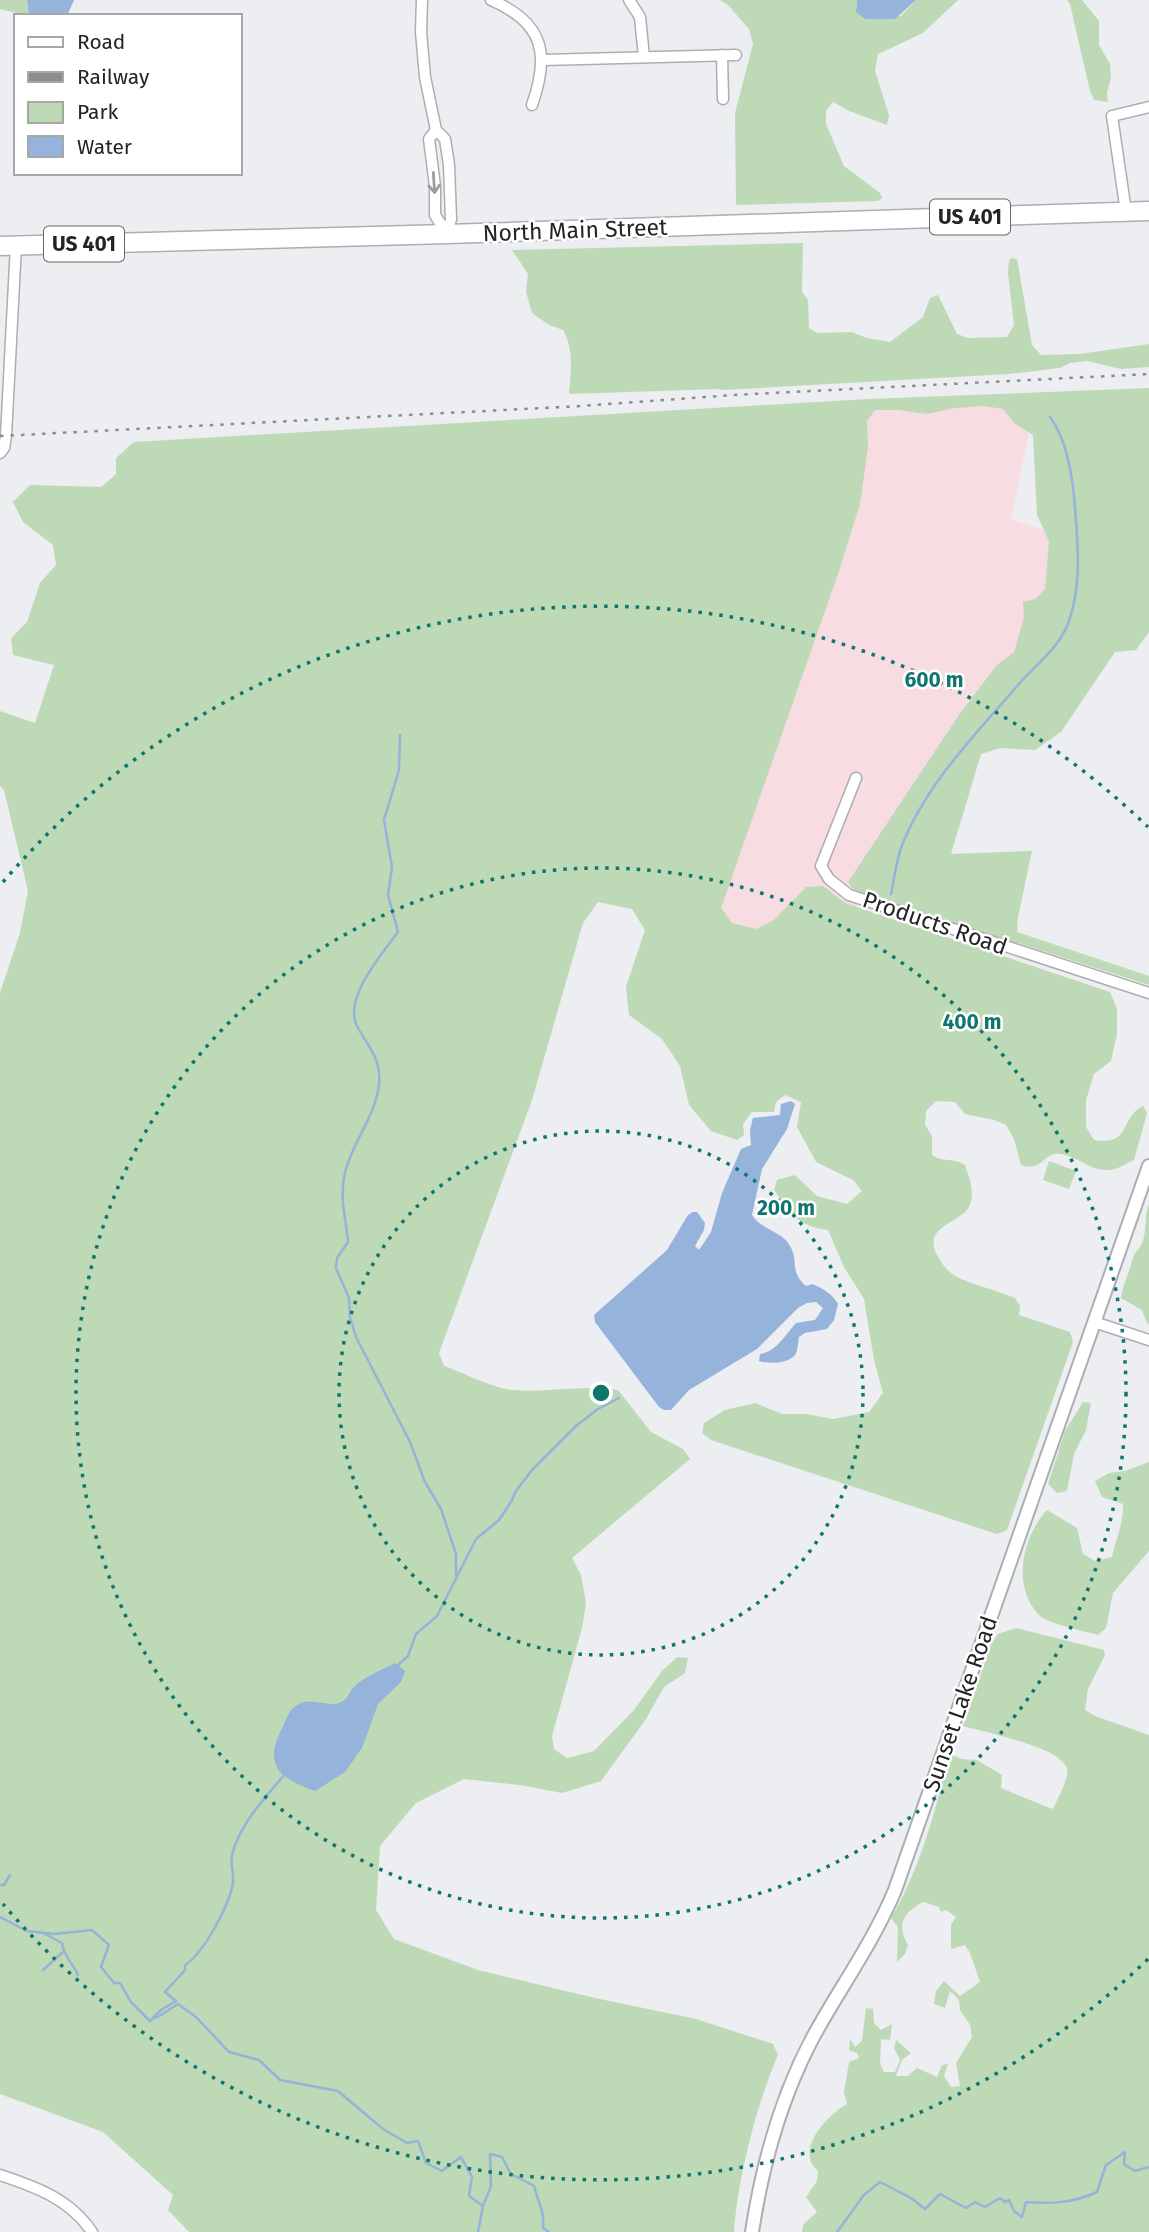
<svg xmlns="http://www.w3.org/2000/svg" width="1149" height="2232" font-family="'Fira Sans',sans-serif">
<rect width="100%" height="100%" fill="#eceef2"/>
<polygon fill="#f7dce2" points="1036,399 1011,519 1062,536 1048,636 865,886 853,913 693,949 867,407"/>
<g fill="#bed9b5">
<polygon points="0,0 27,0 29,16 0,9"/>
<polygon points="720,0 857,0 856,12 901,16 916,0 958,0 923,33 878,54 875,71 889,115 887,125 849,111 833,102 826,111 826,124 844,166 880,193 882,198 878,201 736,205 735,113 753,44 749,29 728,5"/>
<polygon points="1067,0 1082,0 1099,21 1099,45 1110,64 1111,78 1107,92 1108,102 1094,100 1090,91 1070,4"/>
<path d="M803 243 802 292 808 300 809 328 817 333 851 332 867 338 890 342 923 317 930 298 938 295 957 334 968 338 1007 337 1014 325 1008 273 1009 260 1012 258 1017 259 1032 345 1041 355 1079 354 1149 344V367L1121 369 1087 361 1070 363 1060 368 1009 374 724 390 719 389 569 394C571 373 574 349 563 330L549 325 532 313 526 292 528 274 512 250Z"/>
<path d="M1149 388V632L1136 650 1115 652 1061 732 1035 750 1000 748 981 754 951 854 1032 851 1018 917 1017 932 1149 976V985L867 895 853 889 848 882 961 712 997 665 1014 652 1024 617 1023 602 1035 599 1045 589 1049 541 1037 515 1033 435 1014 423 1003 409 984 406 955 408 927 414 898 410H875L867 421 868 447 860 504 839 571 721 908 732 923 756 929 774 920 806 887 823 886 845 903 1110 992 1117 1009V1034L1111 1061 1094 1074 1086 1100V1127L1094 1140C1132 1146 1119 1118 1143 1106L1147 1113 1134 1160C1127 1163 1117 1170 1108 1170 1091 1171 1078 1157 1061 1154 1041 1152 1045 1172 1021 1165L1014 1139 1006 1125 994 1120 965 1114 955 1102 936 1101 926 1111 925 1125 932 1136V1155C944 1163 952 1157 965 1165 969 1177 976 1194 969 1207 959 1224 922 1226 937 1255 942 1264 948 1273 959 1278 976 1286 997 1290 1015 1298L1020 1306 1019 1315 1070 1332 1073 1342 1007 1530 997 1534 711 1440 702 1433 704 1423 725 1410 755 1403 782 1414H806L833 1419 869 1412 883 1393 874 1360 864 1299 844 1267 828 1230C798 1226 791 1214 774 1190L777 1180 795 1175 817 1196 847 1204 862 1191 853 1180 816 1162 797 1127 801 1102 785 1095 776 1102 774 1112H752L743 1124 744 1135 737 1140 711 1131 689 1105 680 1066 662 1039 629 1015 626 987 645 930 632 909 598 902 583 923 532 1100 439 1353 444 1366C464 1373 492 1388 513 1390 548 1393 583 1384 618 1390L651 1432 683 1449 690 1459 572 1558 581 1575 586 1603 582 1628 552 1736 554 1749 567 1758 594 1751 634 1710 662 1671 677 1657 688 1658 685 1673 664 1687 646 1719 601 1781 562 1793 520 1785 464 1779 416 1803 380 1846 376 1910 394 1939 478 1970 595 1998 696 2019 773 2044 778 2055C756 2106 738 2177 734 2232H189L168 2210 173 2195 103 2132 0 2094V993L20 933 28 891 4 790 0 786V711L35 723 54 665 13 655 11 638 27 622 40 583 56 565 53 545 23 522 13 502 30 485 101 487 116 474V458L134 442 868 399Z"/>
<polygon points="1049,1161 1076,1171 1069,1189 1043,1180"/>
<path d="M1149 1203V1324L1147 1323 1142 1310 1121 1298C1123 1285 1130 1269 1134 1255 1137 1250 1141 1247 1143 1241 1147 1227 1144 1217 1149 1203Z"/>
<polygon points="1083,1402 1091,1403 1086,1430 1074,1454 1067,1491 1057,1493 1048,1484 1065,1431"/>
<path d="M1149 1462V1551L1113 1593 1106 1628 1098 1635C1084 1631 1049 1624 1040 1616 1011 1587 1022 1537 1047 1510L1077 1528 1083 1554 1095 1561 1112 1557C1116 1538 1124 1523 1123 1504L1102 1497 1095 1481 1109 1473 1125 1471Z"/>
<path d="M1016 1628 1104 1650 1105 1655 1088 1689 1085 1710 1095 1716 1149 1735V2232H802L803 2225 817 2212 806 2197 817 2181 818 2171C815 2168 812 2165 811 2162 803 2140 831 2113 847 2104L844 2092 849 2062 859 2058 857 2053 849 2050 850 2039 855 2047 862 2041 866 2008 873 2009 874 2023 881 2030 892 2024 890 2040 881 2039 880 2063 884 2072H895L900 2060 894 2048 896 2040 911 2053 902 2060 896 2076H908L917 2068 937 2077 942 2065 948 2064 944 2076 951 2087 960 2086 956 2063 972 2037 970 2025 960 2010 959 2000 950 1991 945 2008 934 2004 936 1991 944 1981 960 1996 980 1982 970 1953 965 1945 951 1949V1925L956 1917 946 1910 941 1912 939 1907 923 1902C903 1913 896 1924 908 1945L905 1954 897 1962 898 1927 891 1918C920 1869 936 1810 949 1754L962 1759 977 1760 1002 1775 1001 1788 1052 1809 1055 1805C1059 1795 1069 1779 1067 1769 1062 1747 983 1732 963 1726L992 1642 998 1634Z"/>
</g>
<g fill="#95b3db">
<polygon points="27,0 74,0 67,16 29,16"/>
<polygon points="857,0 916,0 895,19 865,19 856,12"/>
<path d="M791 1101 795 1104 787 1129 762 1169 752 1215C761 1230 782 1231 790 1246 799 1261 789 1272 806 1286L812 1284C822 1288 832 1293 838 1304L834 1320 827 1329 805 1333 799 1337C798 1342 798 1351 795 1355 788 1364 767 1364 759 1361L760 1354C775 1353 787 1333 796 1323L815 1320 823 1308 816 1302 807 1303 798 1308 757 1349 689 1390 671 1410H664L659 1407 595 1322 594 1315 667 1250 688 1215 693 1212H697L705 1223 704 1230 695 1246 699 1250 711 1232 722 1193 741 1149 751 1145 750 1130 753 1118 780 1115 781 1104Z"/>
<path d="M395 1663 405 1671 401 1682 378 1704 362 1748 345 1772 315 1791C279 1778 263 1766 282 1728 285 1723 288 1713 292 1709 310 1692 328 1711 343 1701 349 1698 349 1692 353 1688 363 1677 382 1670 395 1663Z"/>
</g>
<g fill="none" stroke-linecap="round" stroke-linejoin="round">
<g stroke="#95b3db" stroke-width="2.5">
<path d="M400 735 399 770 384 820 392 867 388 895 398 932C382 954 343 998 357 1026 367 1046 382 1058 379 1084 376 1116 352 1142 345 1173 339 1198 346 1218 348 1242L337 1258 336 1268 349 1298 350 1317 356 1337 410 1442 425 1482 441 1509 456 1554V1575"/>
<path d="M891 894C894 879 896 863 901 848 925 785 975 735 1018 685 1035 665 1058 649 1068 624 1082 586 1078 547 1075 508 1073 479 1068 441 1050 417"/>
<polyline points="398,1665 408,1656 416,1634 437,1616 476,1539 499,1520 511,1502 516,1491 532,1470 577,1425 598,1409 619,1398"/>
<polyline points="0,1885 4,1885 10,1875"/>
<polyline points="0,1917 27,1931 54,1934 92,1930 109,1945 101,1967 114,1983 120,1983 131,2002 150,2021"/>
<path d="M45 1934 62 1943C63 1955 73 1964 78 1975"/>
<polyline points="43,1970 63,1952"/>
<polyline points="156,2018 178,2004 196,2017 229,2052 259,2060 280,2080 338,2091 383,2129 407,2143 418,2141 426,2163 442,2171 461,2157 472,2177 469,2196 483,2206"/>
<path d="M150 2021 161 2010 176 2001 165 1992 185 1970V1965C204 1953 230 1904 233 1882 234 1867 228 1864 235 1845 246 1818 266 1796 285 1774"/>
<path d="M478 2232 483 2206 491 2186 490 2154 502 2157 511 2174 534 2186C538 2202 545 2212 543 2228L549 2232"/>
<path d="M837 2232 864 2195 880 2182 911 2198 925 2209 940 2194 966 2208 975 2202 985 2207 1000 2198 1005 2202 1009 2200 1014 2211 1022 2217 1026 2202C1052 2204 1073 2203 1097 2192L1106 2165 1125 2152 1124 2164 1135 2171 1149 2167"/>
</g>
<g stroke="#acaeb1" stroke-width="13">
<g id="street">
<polyline points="422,0 421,32 425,77 436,130 445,139 449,165 451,219 447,234"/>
<path d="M491 0C544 23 550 54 532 105"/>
<polyline points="629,0 640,17 644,57"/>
<polyline points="722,55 723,99"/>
<polyline points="543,60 736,55"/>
<polyline points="436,130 429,139 435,186 435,215 447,234"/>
<polyline points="1126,212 1112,116 1149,107"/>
<polyline points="0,453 4,448 6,436 16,245"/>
<polyline points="856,778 821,866 829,879 849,895 1149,993"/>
<polyline points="1094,1322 1149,1340"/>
<path d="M0 2175C36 2187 70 2199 92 2232"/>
</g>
</g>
<g stroke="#acaeb1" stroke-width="16">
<path id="secondary" d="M752 2232C762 2166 781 2098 812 2039 839 1989 873 1943 895 1890L1149 1166"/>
</g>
<g stroke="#acaeb1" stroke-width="21">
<polyline id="highway" points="0,246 447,234 1149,211"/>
</g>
<use href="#street" stroke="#fff" stroke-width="10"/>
<use href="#secondary" stroke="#fff" stroke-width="12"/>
<use href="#highway" stroke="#fff" stroke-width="18"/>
<polyline stroke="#8c8d90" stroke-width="2.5" stroke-dasharray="3.5 7" stroke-linecap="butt" points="0,436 582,406 732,395 1149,374"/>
</g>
<defs><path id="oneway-shaft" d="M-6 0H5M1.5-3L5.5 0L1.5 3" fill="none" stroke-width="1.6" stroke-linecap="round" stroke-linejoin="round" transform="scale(1.75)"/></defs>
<use stroke="#9c9c9d" href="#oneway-shaft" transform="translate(434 183) rotate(86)"/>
<g fill="none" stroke="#0f766e" stroke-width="3.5" stroke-dasharray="3.5 7">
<circle cx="601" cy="1393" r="262"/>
<circle cx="601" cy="1393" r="525"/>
<path d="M1148 1959A787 787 0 0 1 3 1904M3 882A787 787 0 0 1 1148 827"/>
</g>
<g text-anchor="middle" stroke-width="5" stroke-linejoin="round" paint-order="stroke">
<g fill="#fff" stroke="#666667" stroke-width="2">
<rect x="930" y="199.5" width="80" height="35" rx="5"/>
<rect x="44" y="226.5" width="80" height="35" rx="5"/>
</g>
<g font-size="21" font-weight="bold" fill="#242426">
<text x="970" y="224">US 401</text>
<text x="84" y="251">US 401</text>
</g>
<g font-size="23" fill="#242426" stroke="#fff">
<text transform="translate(575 230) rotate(-2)" y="8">North Main Street</text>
<text transform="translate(935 923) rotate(19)" y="8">Products Road</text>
<text transform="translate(960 1704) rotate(-71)" y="8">Sunset Lake Road</text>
</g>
</g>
<circle cx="601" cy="1393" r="10" fill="#0f766e" stroke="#fff" stroke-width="3.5"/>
<g font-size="21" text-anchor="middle" font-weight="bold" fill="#0f766e" stroke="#fff" stroke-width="5" stroke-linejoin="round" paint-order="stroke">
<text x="934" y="687">600 m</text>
<text x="972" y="1029">400 m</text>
<text x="786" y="1215">200 m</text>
</g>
<rect x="14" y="14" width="228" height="161" fill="#ffffff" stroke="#a7a7a8" stroke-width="2"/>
<rect x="28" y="37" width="35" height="10" fill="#ffffff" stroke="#a7a7a8" stroke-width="2"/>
<text x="77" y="49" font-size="21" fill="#242426">Road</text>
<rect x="28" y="72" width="35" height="10" fill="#8c8d90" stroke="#a7a7a8" stroke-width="2"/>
<text x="77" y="84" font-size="21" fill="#242426">Railway</text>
<rect x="28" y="102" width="35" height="21" fill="#bed9b5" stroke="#a7a7a8" stroke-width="2"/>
<text x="77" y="119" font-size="21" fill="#242426">Park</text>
<rect x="28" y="136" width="35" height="21" fill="#95b3db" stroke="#a7a7a8" stroke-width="2"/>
<text x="77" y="154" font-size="21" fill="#242426">Water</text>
</svg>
